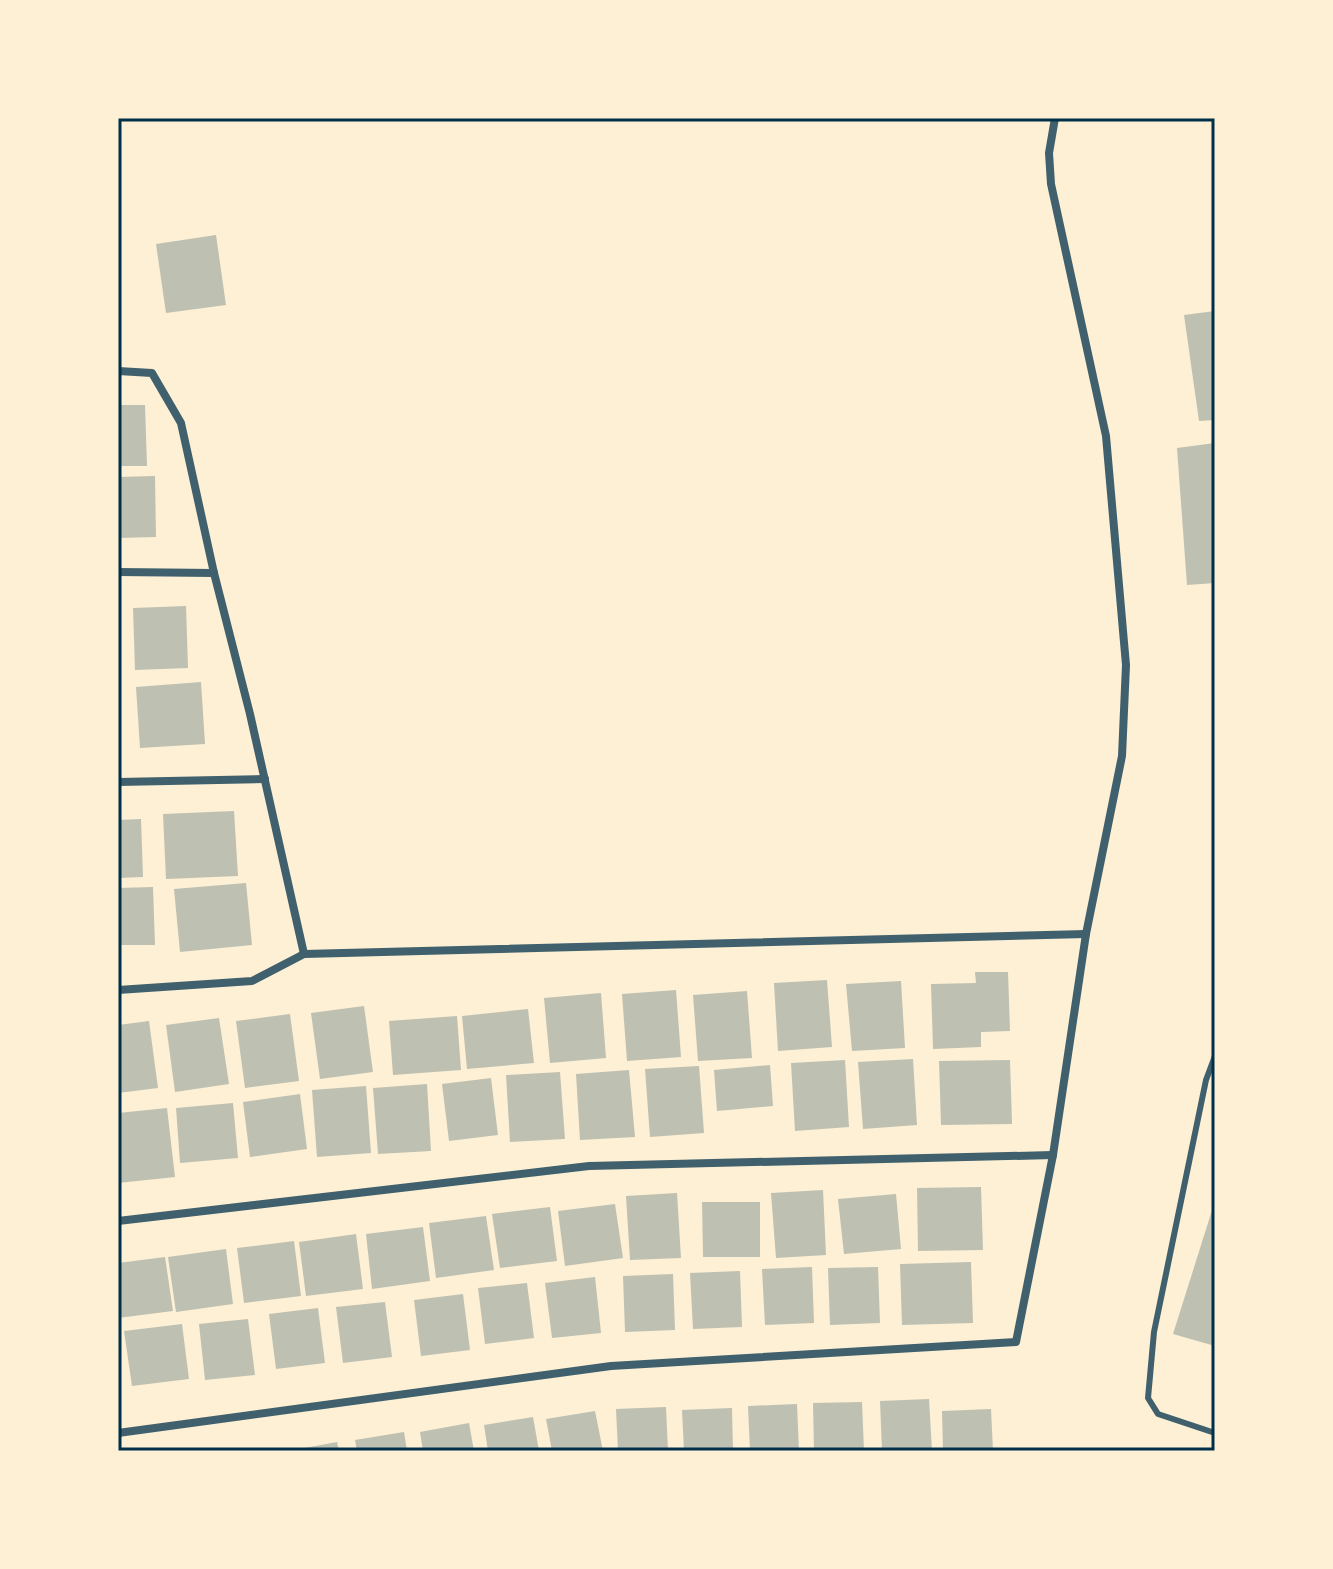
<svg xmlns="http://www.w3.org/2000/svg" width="1333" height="1569" font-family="Lato,sans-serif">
<rect width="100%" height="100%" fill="#fdf0d5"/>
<g fill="#bec0b2">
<polygon points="216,235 226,305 166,313 156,244"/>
<polygon points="1215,311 1215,420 1199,421 1184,315"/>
<polygon points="118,405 145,405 147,466 118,466"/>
<polygon points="1215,443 1215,583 1187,585 1177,448"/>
<polygon points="155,476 156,537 118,538 118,477"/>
<polygon points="186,606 188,668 135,670 133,608"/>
<polygon points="201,682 205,744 140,748 136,687"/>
<polygon points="234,811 238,876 166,879 163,814"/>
<polygon points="141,819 143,877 118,878 118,820"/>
<polygon points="246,883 252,945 180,952 174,889"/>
<polygon points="153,887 155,945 118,945 118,888"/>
<polygon points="975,972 1008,972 1010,1031 981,1032 981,1047 933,1049 931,984 976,983"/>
<polygon points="827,980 832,1047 778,1051 774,983"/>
<polygon points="901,981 905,1048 852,1051 846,984"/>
<polygon points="676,990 681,1057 627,1061 622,994"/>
<polygon points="747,991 752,1058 698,1061 693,995"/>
<polygon points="601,993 606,1058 550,1063 544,998"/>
<polygon points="364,1006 373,1072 320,1079 311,1013"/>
<polygon points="528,1009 534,1063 467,1069 462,1016"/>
<polygon points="290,1014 299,1081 245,1088 236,1021"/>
<polygon points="457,1016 461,1070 393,1075 389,1021"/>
<polygon points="219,1018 229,1084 175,1092 166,1025"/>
<polygon points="149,1021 158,1088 118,1093 118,1025"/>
<polygon points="913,1059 917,1125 863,1129 858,1062"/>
<polygon points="845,1060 849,1127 795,1131 791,1063"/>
<polygon points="1010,1060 1012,1124 941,1125 939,1061"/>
<polygon points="770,1065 773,1106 717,1111 714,1070"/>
<polygon points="699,1066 704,1133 650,1137 645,1069"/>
<polygon points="629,1070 635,1137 580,1140 576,1074"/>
<polygon points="560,1072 565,1139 510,1142 506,1075"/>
<polygon points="491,1078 498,1135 449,1141 442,1084"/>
<polygon points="427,1084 431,1151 378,1154 373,1088"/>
<polygon points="366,1086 371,1153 317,1157 312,1090"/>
<polygon points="300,1094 307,1149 250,1157 243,1102"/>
<polygon points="233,1103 238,1158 180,1163 176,1108"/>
<polygon points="167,1108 175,1177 118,1183 118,1113"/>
<polygon points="981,1187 983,1250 918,1251 917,1188"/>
<polygon points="823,1190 826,1255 776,1258 771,1193"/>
<polygon points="677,1193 681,1258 630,1260 626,1196"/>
<polygon points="896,1194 901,1249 844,1254 838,1199"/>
<polygon points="702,1202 760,1202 760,1257 703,1257"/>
<polygon points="615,1204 623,1258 565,1266 558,1211"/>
<polygon points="1214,1204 1215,1204 1215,1346 1173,1334"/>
<polygon points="550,1207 557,1261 500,1268 492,1214"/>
<polygon points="486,1216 494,1270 436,1278 429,1223"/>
<polygon points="423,1227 430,1281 372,1289 366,1234"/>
<polygon points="356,1234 363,1289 306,1296 299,1242"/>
<polygon points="294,1241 301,1296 244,1303 237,1248"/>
<polygon points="226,1249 233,1304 176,1312 168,1257"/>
<polygon points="165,1257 173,1311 118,1318 118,1263"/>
<polygon points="971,1262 973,1323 902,1325 900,1264"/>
<polygon points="812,1267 814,1323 765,1325 762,1269"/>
<polygon points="878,1267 880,1323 830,1325 828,1268"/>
<polygon points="740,1271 742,1327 693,1329 690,1273"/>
<polygon points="673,1274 675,1330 625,1332 623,1276"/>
<polygon points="595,1277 601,1333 552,1338 545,1283"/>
<polygon points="527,1283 534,1338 485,1344 478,1288"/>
<polygon points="463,1294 470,1350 421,1356 414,1300"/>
<polygon points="385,1302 392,1357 343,1363 336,1307"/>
<polygon points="318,1308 325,1363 276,1369 269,1314"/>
<polygon points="248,1319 255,1375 205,1380 199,1324"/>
<polygon points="182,1324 189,1379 132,1386 124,1331"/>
<polygon points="929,1399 932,1451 882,1451 880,1401"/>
<polygon points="862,1402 864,1451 814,1451 813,1403"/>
<polygon points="797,1404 799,1451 750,1451 748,1406"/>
<polygon points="666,1407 668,1451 618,1451 616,1409"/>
<polygon points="732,1408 733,1451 684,1451 682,1410"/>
<polygon points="991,1409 993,1451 943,1451 942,1411"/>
<polygon points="595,1411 603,1451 552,1451 546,1419"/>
<polygon points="533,1417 539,1451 488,1451 484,1425"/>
<polygon points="469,1423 474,1451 423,1451 420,1432"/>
<polygon points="404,1432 407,1451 357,1451 355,1440"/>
<polygon points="337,1442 339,1451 299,1451 299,1449"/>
</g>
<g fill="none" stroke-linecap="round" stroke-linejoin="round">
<polyline stroke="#3f606c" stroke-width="6" points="1215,1056 1206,1080 1154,1332 1148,1398 1158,1414 1215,1433"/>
<g stroke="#3f606c" stroke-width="8">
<polyline points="118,371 152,373 181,423 214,573 250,714 304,954"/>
<polyline points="118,572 214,573"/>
<polyline points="118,782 265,779"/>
<polyline points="118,990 252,981 304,954 1086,934"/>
<polyline points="118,1221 589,1166 1053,1155"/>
<polyline points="118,1433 611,1366 1016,1342 1053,1155 1086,934 1122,756 1126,665 1106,436 1051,184 1049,153 1055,118"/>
</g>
</g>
<rect width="1333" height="1569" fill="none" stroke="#fdf0d5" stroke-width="240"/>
<rect x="120" y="120" width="1093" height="1329" fill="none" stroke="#003049" stroke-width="3"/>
</svg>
